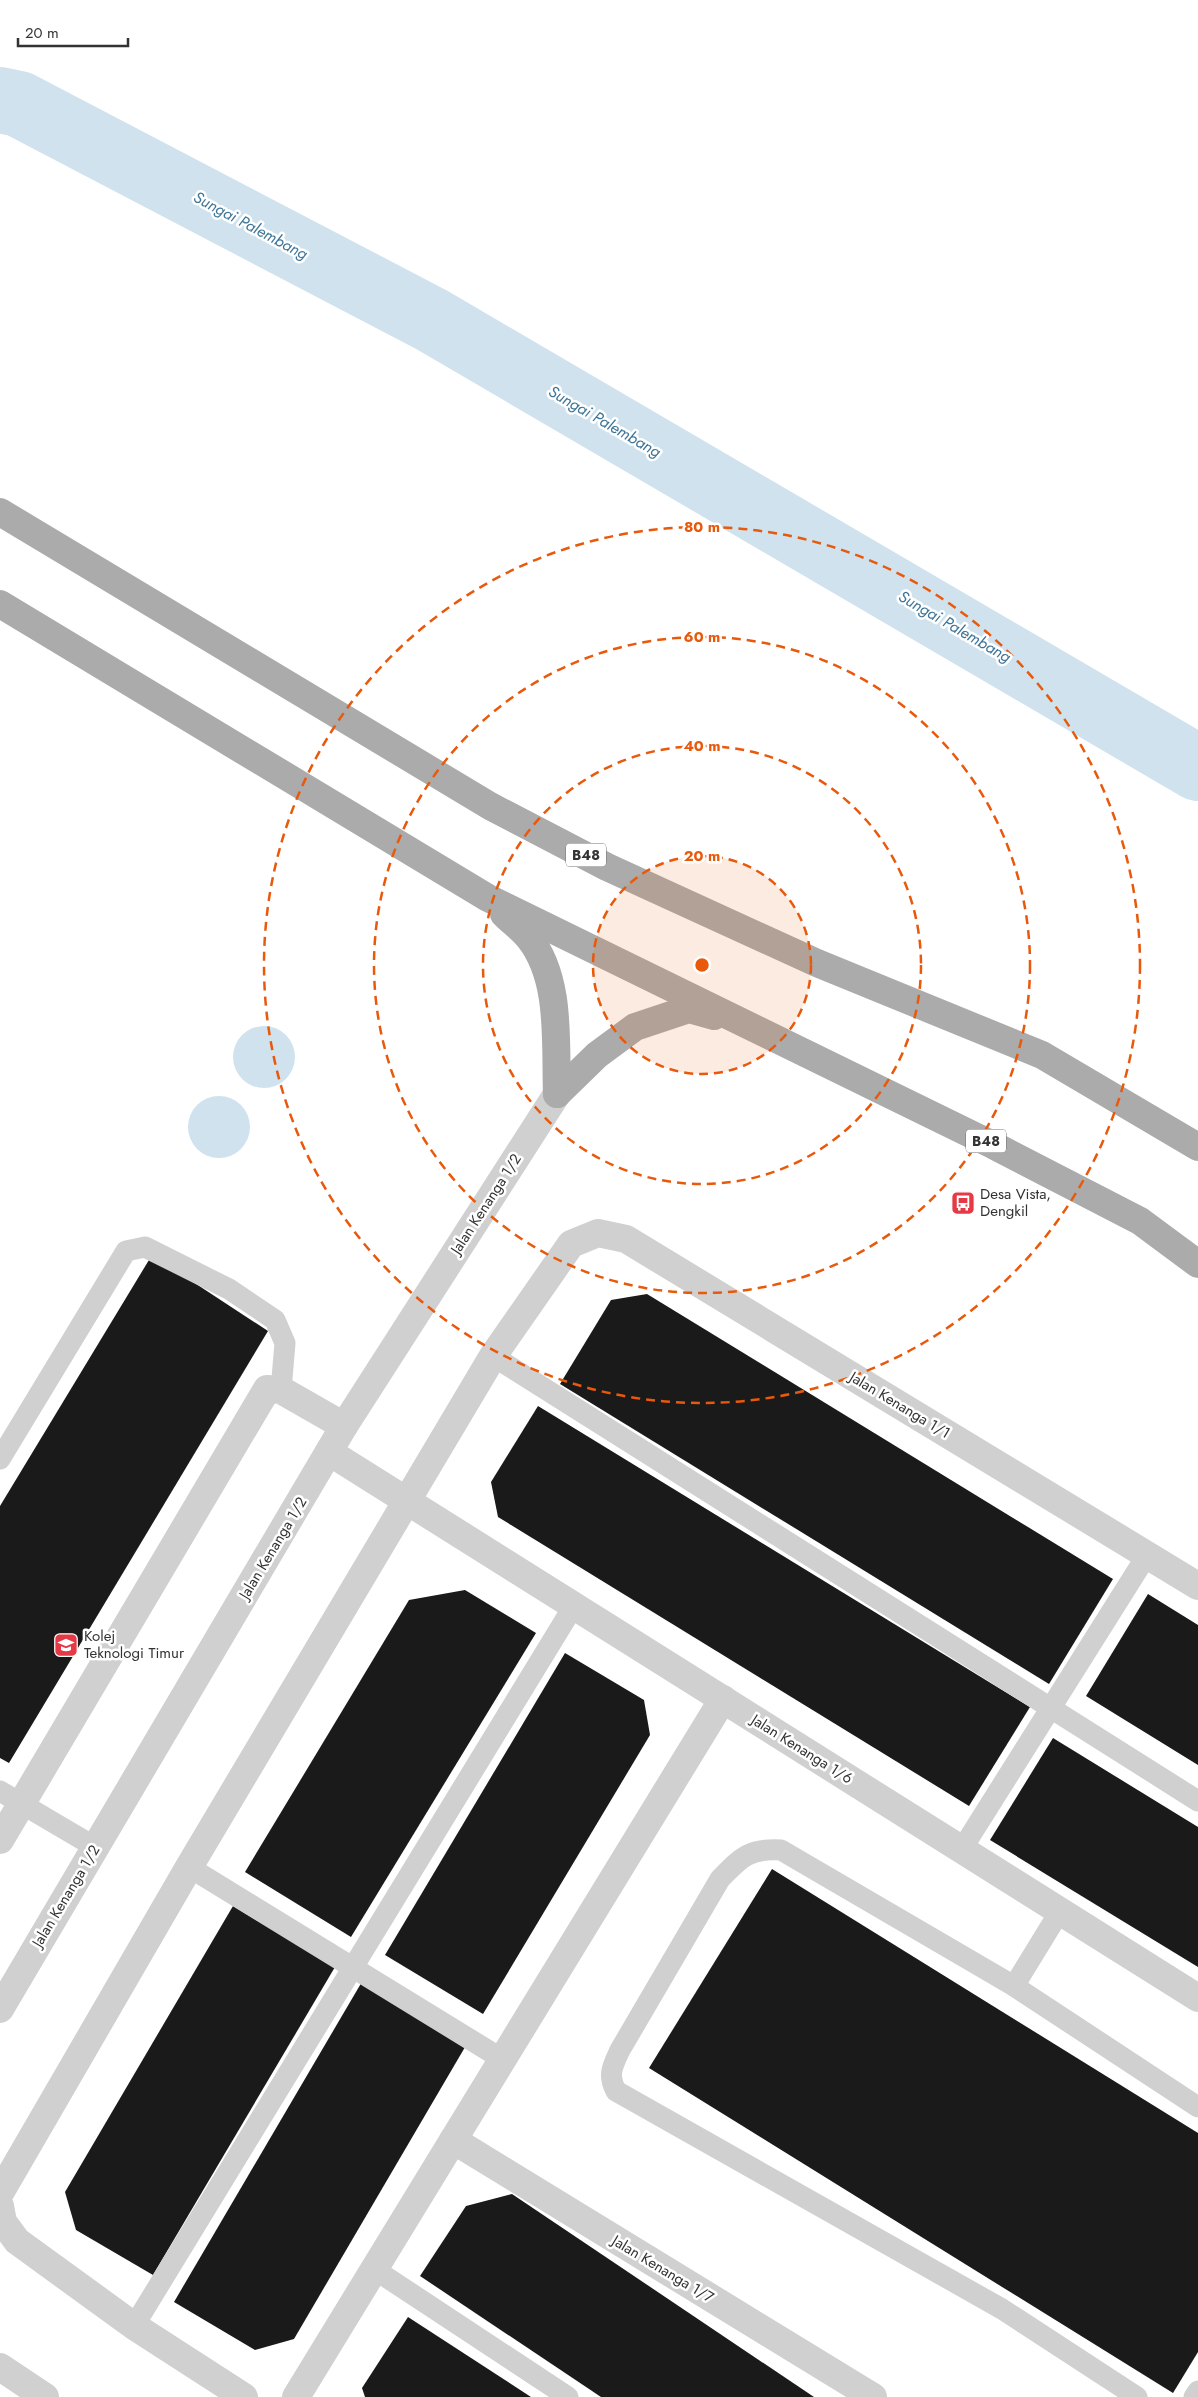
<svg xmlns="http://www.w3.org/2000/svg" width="1198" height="2397" font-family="Jost,sans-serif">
<rect width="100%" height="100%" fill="#fff"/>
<g fill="#cfe2ee">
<circle cx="264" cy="1057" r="31"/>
<circle cx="219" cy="1127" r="31"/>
</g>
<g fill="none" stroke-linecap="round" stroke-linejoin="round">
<polyline stroke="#cfe2ee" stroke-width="66" points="0,100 19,104 432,320 1198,768"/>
</g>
<g fill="#1a1a1a">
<polygon points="152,1255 268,1331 9,1763 0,1758 0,1506"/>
<polygon points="647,1294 1113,1579 1049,1684 560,1384 611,1300"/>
<polygon points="538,1406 1030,1707 969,1806 498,1517 491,1482"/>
<polygon points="465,1590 536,1633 351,1937 245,1872 409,1600"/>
<polygon points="1148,1594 1198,1625 1198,1765 1086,1696"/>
<polygon points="565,1653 644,1700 650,1735 483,2014 385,1955"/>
<polygon points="1053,1738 1198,1827 1198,1967 990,1840"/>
<polygon points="772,1869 1198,2133 1198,2352 1173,2393 649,2068"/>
<polygon points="233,1906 335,1967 153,2275 76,2230 65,2192"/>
<polygon points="363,1980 468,2042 294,2339 255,2350 174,2302"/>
<polygon points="512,2194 814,2397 601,2397 420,2276 466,2206"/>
<polygon points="408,2317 531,2397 365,2397 362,2388"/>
</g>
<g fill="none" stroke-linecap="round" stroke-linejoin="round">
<g stroke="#d0d0d0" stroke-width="21">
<polyline points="493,1356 1198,1801"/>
<polyline points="0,1459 126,1251 145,1247 229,1289 275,1320 285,1343 281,1390"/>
<polyline points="0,1791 95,1847"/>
<polyline points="962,1849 1147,1555"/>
<polyline points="189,1867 502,2059"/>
<polyline points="1014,1986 1060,1911"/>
<polyline points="374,2269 568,2397"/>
<polyline points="134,2326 573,1607"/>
<path d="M1137 2397 1002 2309 616 2091C607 2075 613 2065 620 2050L720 1879C741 1857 750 1848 781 1850L1014 1986 1198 2107"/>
<polyline points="1194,2397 1198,2391"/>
</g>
<g stroke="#d0d0d0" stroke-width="28">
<polyline points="329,1452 1198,1998"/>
<polyline points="0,1840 267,1389 281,1390 344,1426"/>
<polyline points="0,2009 344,1426 557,1094"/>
<polyline points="453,2140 873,2397"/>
<polyline points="0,2193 189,1867 493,1356 571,1244 598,1233 626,1239 1198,1586"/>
<polyline points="0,2206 3,2222 17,2241 134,2326 244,2397"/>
<polyline points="0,2367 45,2397"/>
<polyline points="296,2397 723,1699"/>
</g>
<g stroke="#ababab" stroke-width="28">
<polyline points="0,512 490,806 607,867 817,963 1042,1055 1198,1147"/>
<polyline points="0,604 488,898 993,1145 1140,1221 1198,1264"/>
<path d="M504 914C512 922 522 929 529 938 562 979 555 1044 557 1094"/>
<polyline points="557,1094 597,1055 635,1027 689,1009 714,1016"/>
</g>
</g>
<circle cx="702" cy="965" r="109" fill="#e8590c" fill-opacity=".12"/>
<g fill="none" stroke="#e8590c" stroke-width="2.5" stroke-dasharray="9 6">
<circle cx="702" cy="965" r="109"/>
<circle cx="702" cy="965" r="219"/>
<circle cx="702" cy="965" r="328"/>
<circle cx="702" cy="965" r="438"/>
</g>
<defs>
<g id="bus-square" transform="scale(1.25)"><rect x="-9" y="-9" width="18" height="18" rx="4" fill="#e63946" stroke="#fff"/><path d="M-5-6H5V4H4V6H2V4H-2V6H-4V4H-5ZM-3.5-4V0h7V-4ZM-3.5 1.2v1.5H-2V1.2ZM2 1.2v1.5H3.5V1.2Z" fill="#fff"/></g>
<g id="university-square" transform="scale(1.25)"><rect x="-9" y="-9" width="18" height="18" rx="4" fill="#e63946" stroke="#fff"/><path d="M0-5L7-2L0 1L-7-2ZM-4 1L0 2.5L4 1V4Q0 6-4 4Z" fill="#fff"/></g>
</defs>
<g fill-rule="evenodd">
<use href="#bus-square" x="963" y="1203"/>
<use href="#university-square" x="66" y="1645"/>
</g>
<g text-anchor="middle" stroke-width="5" stroke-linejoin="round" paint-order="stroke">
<g fill="#fff" stroke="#707070" stroke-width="1">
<rect x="566" y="843.5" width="40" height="23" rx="4"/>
<rect x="966" y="1129.5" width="40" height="23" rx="4"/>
</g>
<g font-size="14" font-weight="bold" fill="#333">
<text x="586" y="860">B48</text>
<text x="986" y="1146">B48</text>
</g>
<g font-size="15" fill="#333" stroke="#fff" text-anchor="start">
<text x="980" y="1199">Desa Vista,<tspan x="980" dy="17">Dengkil</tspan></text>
<text x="84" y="1641">Kolej<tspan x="84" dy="17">Teknologi Timur</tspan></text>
</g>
<g font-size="15" fill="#333" stroke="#fff">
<text transform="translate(486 1204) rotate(-57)" y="5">Jalan Kenanga 1/2</text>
<text transform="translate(900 1405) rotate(31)" y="5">Jalan Kenanga 1/1</text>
<text transform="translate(273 1548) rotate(-59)" y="5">Jalan Kenanga 1/2</text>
<text transform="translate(802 1749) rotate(32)" y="5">Jalan Kenanga 1/6</text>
<text transform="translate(66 1896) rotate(-59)" y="5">Jalan Kenanga 1/2</text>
<text transform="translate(663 2269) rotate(31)" y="5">Jalan Kenanga 1/7</text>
</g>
<g font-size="16" font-style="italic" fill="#3f7597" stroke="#fff">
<text transform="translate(251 225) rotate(28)" y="6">Sungai Palembang</text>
<text transform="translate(605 421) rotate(30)" y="6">Sungai Palembang</text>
<text transform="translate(955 626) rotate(30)" y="6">Sungai Palembang</text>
</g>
</g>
<circle cx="702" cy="965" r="8" fill="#e8590c" stroke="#fff" stroke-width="2.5"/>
<g font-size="15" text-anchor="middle" font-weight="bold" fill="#e8590c" stroke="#fff" stroke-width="5" stroke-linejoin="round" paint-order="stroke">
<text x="702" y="532">80 m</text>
<text x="702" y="642">60 m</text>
<text x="702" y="751">40 m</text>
<text x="702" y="861">20 m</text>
</g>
<path d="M18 38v8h110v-8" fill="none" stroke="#333333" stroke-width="2.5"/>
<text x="25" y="38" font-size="15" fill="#333333" stroke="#ffffff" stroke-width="4" paint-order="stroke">20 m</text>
</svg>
